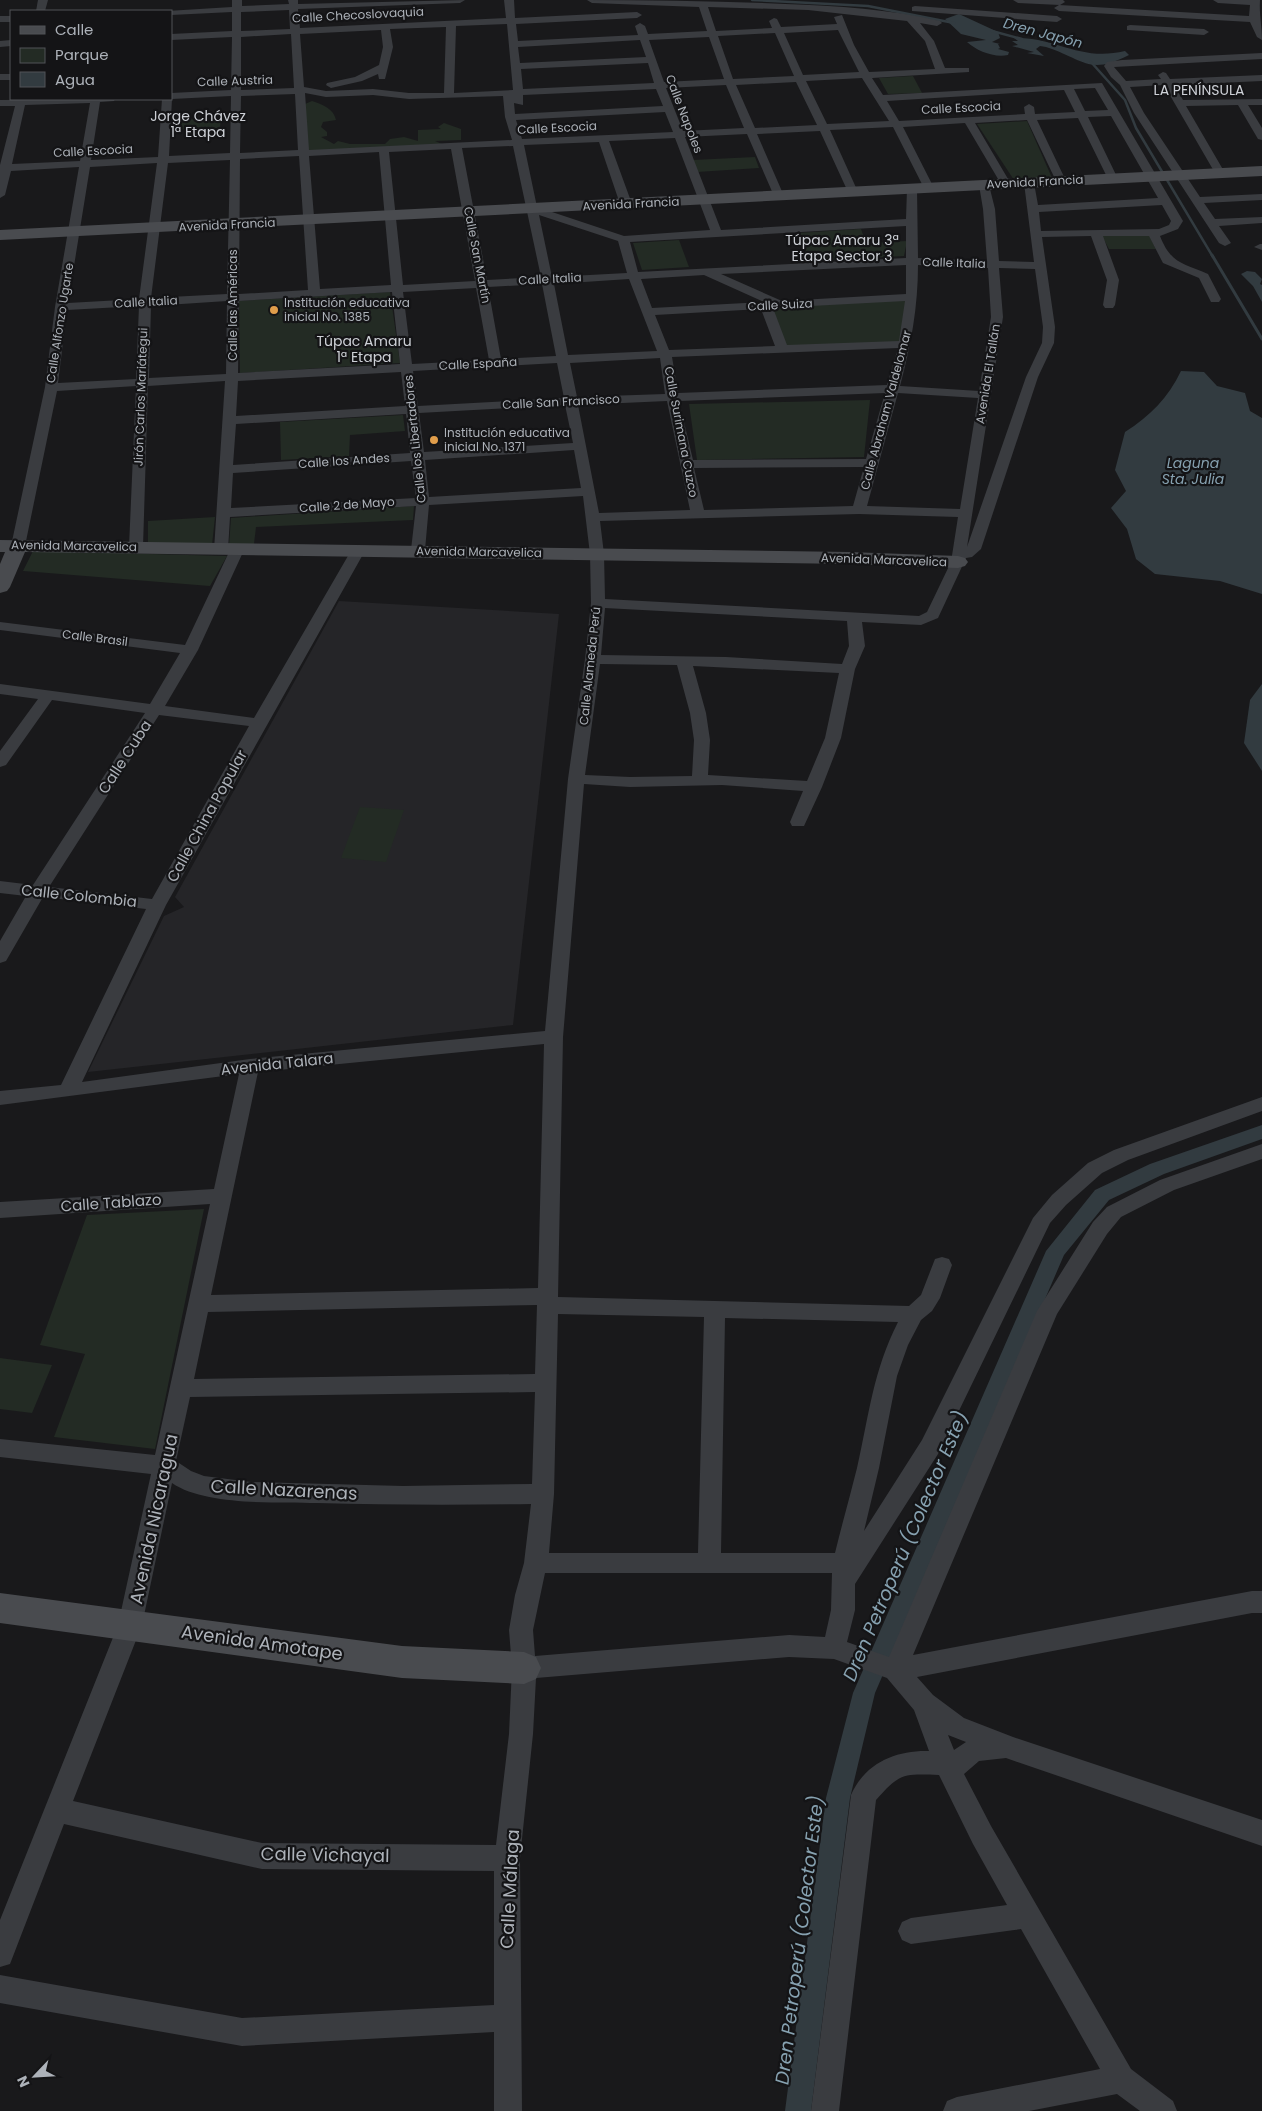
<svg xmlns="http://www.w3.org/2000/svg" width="1262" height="2111" font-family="Poppins,sans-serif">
<rect width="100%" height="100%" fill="#19191b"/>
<polygon fill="#252528" points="339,601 559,614 513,1025 88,1072 164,916 184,907 175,897"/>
<g fill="#232b24">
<polygon points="913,76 922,93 888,94 879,78"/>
<path d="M312 101C322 104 334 109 336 120L323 122 321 127 327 132V136L321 137 334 144 338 141 350 144H385L390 139 404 137 418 141V130L441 129 438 127 444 123 461 129V140L435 141 442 144 306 154 305 104Z"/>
<polygon points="221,118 220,128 175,130 176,120"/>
<polygon points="1027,121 1052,178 1014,180 977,124"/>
<polygon points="755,157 759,168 697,172 693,160"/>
<polygon points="861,229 866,243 907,241 904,256 809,261 797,233"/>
<polygon points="1149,235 1156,249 1109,249 1102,236"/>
<polygon points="679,240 689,267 642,270 633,243"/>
<polygon points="390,292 400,363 240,373 239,301"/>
<polygon points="908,299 902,343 785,347 770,308"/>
<polygon points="870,400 864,457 697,460 689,404"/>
<polygon points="403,415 405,431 350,435 349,456 281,460 280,422"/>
<polygon points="414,506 413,520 256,527 254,544 229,545 231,518"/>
<polygon points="215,517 212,545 148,543 148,521"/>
<polygon points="33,551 227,556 210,586 23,571"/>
<polygon points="360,807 404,810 386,862 341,858"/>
<polygon points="204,1209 155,1449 54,1437 85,1354 40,1345 87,1215"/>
<polygon points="0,1358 52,1365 32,1413 0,1409"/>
</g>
<g fill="#323b40">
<path d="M959 14 998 32 1000 38 992 42 1000 44H998L1000 48 998 49 1009 52 1008 55C994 58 977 51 967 42L986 40 961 34 945 19Z"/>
<path d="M1014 38C1055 36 1079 62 1125 51L1129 55C1088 76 1084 59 1046 47L1040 46 1036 49 1044 56 1027 53 1034 52 1012 46 1018 45 1012 41H1018Z"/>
<polygon points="1247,271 1255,272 1262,279 1260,284 1262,285 1262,302 1253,286 1241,274"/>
<path d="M1181 371 1204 372 1217 386 1245 393 1250 411 1262 418V594L1220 581 1155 574 1136 559 1127 529 1111 508 1126 491 1115 470 1125 432C1150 416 1168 398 1181 371Z"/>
<polygon points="1262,684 1262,771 1244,743 1250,700"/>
</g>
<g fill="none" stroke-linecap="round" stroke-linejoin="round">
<g stroke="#323b40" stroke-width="2.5">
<polyline points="752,0 868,6 954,23"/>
<polyline points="992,31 1022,39"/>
<polyline points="1091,62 1125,100 1136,128 1213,257"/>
</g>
<polyline stroke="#323b40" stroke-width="3" points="1212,255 1262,339"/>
<polygon fill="#323b40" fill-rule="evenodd" points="1262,1125 1262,1139 1164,1174 1109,1200 1064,1255 875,1693 850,1798 811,2111 785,2111 826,1798 853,1693 1046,1251 1095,1190 1150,1164"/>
<g fill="#3a3c40" fill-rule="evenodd">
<polygon points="38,0 48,0 45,11 36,11"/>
<path d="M232 0H242V6L289 4 288 0H298V4L465 0 460 3 298 9 300 28 506 18 504 0H514L515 18 637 12 642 15 637 18 516 24 518 41 638 35 635 26 640 23 645 26 648 34 707 31 699 7 592 3 587 0C654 0 719 1 785 4 837 6 890 9 940 21L942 23 937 26 920 23 934 41 945 68H969V72L872 78 883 95 1102 83 1183 221 1178 229 1160 236C1171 264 1183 263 1208 274L1221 299 1219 302H1211L1199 278 1163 263 1149 236H1103L1119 280 1115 305 1113 308H1105L1103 305 1107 280 1091 236 1042 237 1055 327 1054 343 1038 377 981 549 972 557 966 558 938 618 921 625 862 622 865 646 855 669 841 738 822 787 804 826H792L790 822 803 791 722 785 630 787 584 784 563 1037 558 1297 909 1306 921 1295 935 1259 942 1257 949 1259 952 1265 940 1298 932 1311 921 1320 908 1345 897 1376 879 1468 864 1531 922 1440 1033 1218 1052 1195 1088 1163 1114 1150 1262 1097V1111L1128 1160 1102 1173 1066 1205 1050 1223 938 1454 855 1584V1610L847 1642 889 1657 1037 1311 1093 1222 1107 1207 1160 1180 1262 1144V1159L1174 1190 1121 1217 1107 1234 1057 1314 913 1655 1252 1591H1262V1613H1252L917 1677 933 1695 964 1718 1013 1737 1262 1820V1846L1006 1758 979 1761 964 1774 991 1826 1131 2069 1173 2101 1177 2111H1140L1117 2094 1029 2111H943L947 2101 957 2097 1100 2069 1021 1929 911 1944 902 1940 898 1931 902 1922 911 1918 1007 1905 973 1844 939 1775C902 1774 900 1773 876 1800L839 2111H811L851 1795C865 1763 896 1750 929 1751L914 1710 887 1678 834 1659 789 1657 536 1678 533 1734 520 1858 522 2111H494V2032L242 2046 0 2003V1975L242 2018 494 2005V1871L262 1869 64 1824 10 1964 0 1967V1920L118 1625 151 1474 0 1457V1439L155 1455 210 1204 0 1218V1202L214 1189 239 1074 0 1105V1091L61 1085 146 909 43 897 6 961 0 963V941L26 896 0 893V881L33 885 145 713 52 700 6 765 0 767V751L38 699 0 694V684L150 704 180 653 0 630V622L185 645 230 550 232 547H242L244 550 198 650 165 706 254 718 352 549 359 545 366 549 166 905 82 1082 250 1059 545 1031 568 779 585 659 591 603 590 554 583 496 429 505 425 550 418 554 411 550 416 506 230 517 228 550 226 553H216L214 550 225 381 148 386 143 547 136 551 129 547 136 386 57 391 25 546 18 550 11 546 45 387 55 307 79 167 11 171 5 195 0 198V165L15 106H0V100L115 99 114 101 100 102 91 160 158 157 162 99H171V93L231 90 232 37 171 40V34L232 31V12L171 15V11H167L232 7ZM708 7 808 10 907 21 925 41 935 69 869 72 854 45 842 15 834 17 837 24 781 27 777 19 774 18 769 21 772 28 716 31ZM289 10 290 29 241 31V12ZM507 24 513 90 454 93 456 26ZM446 27 444 93H409L373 89 326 91 304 87 300 34 381 30 383 47 379 65 355 77 327 83 326 85 331 88 362 81 378 74 379 79H385L393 47 390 29ZM838 30 859 72 803 75 784 33ZM775 33 794 76 733 79 718 36ZM291 34 294 88 241 90V37ZM709 37 724 79 664 82 649 40ZM640 40 646 57 520 63 518 47ZM648 63 654 83 523 89 521 69ZM862 78 889 121 827 124 806 81ZM796 82 817 125 755 128 736 85ZM726 85 744 128 683 131 666 88ZM1095 88 1108 110 1085 111 1074 89ZM656 89 663 106 515 114 514 103 523 105V95ZM1064 90 1075 112 1035 114 1034 107 1029 104 1024 107 1025 114 899 121 887 101ZM305 93 326 97 373 95 409 99 503 96 505 117 512 140 309 150ZM295 94 298 150 240 153 241 96ZM231 96 230 153 169 156 172 99ZM90 103 80 161 12 164 25 105ZM665 112 673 132 522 139 516 120ZM1111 116 1158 198 1038 205 1034 183 1033 181H1025L1024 183 1034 262 999 261 995 209 989 185 984 182 979 185 983 209 987 261 918 258 917 189 912 186 907 189 906 219 721 230 685 137 747 134 774 196 779 199 784 196 757 134 820 131 848 192 853 195 858 192 830 130 893 127 924 188 929 191 934 188 903 127 965 123 1001 184 1006 187 1011 184 975 123 1027 120 1056 181 1061 184 1066 181 1037 120 1078 118 1108 179 1113 182 1118 179 1088 117ZM675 138 710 230 624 236 537 207 524 145 599 142 620 204 626 207 632 204 609 141ZM513 146 541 277 487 280 462 148ZM451 149 475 281 403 285 389 152ZM379 152 391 285 320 289 309 156ZM299 156 308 290 239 294 240 159ZM230 160 227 294 151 298 168 163ZM157 163 139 299 68 303 90 167ZM1162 205 1171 221 1169 225 1159 229 1041 231 1039 212ZM539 215 618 241 627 273 552 277ZM906 226V258L638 272 630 242ZM906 265V294L782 301 721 274ZM918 265 988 268 991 317 979 391 900 386C911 345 918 307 918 265ZM999 268 1035 269 1043 327 1042 343 1026 377 967 547 1003 317ZM704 275 764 302 652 308 641 279ZM629 279 657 351 568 355 554 284ZM542 284 556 356 501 359 488 287ZM476 288 489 360 412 364 403 292ZM392 292 400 364 238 373 239 301ZM227 301 226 374 149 378 151 306ZM905 301 899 341 787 345 773 308ZM139 306 136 379 58 383 67 310ZM761 309 775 346 669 350 655 315ZM898 348 887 385 678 393 672 357ZM660 358 665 394 577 397 570 363ZM557 363 564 398 418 406 413 371ZM401 372 405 406 236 416 238 381ZM885 393 866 459 693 460 679 401ZM898 393 978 398 960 509 867 506ZM667 401 690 510 599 513 578 405ZM565 405 573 443 424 452 419 413ZM406 414 410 453 233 465 236 424ZM574 450 581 488 429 497 425 460ZM411 461 416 498 231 508 233 473ZM864 467 853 506 704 510 694 468ZM859 514 958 517 951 562 927 612 919 616 605 599 604 554 600 521ZM605 608 847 621 849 646 842 664 726 657 601 655ZM600 664 677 665 690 713 694 740 692 776 630 777 585 775ZM693 666 839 673 825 738 807 781 708 775 710 740 706 713ZM159 715 249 726 152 899 49 887ZM544 1044 538 1288 211 1295 258 1072ZM537 1305 535 1374 194 1379 208 1312ZM558 1314 704 1317 698 1553H549L554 1494ZM725 1318 898 1322C873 1371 869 1415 857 1468 850 1496 842 1524 835 1553H721ZM535 1392 532 1484 403 1486 251 1482 204 1476 191 1471 176 1461 190 1397ZM172 1483C205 1506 278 1502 317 1503 388 1505 459 1505 531 1504L524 1563 515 1595 509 1630 512 1668 509 1734 496 1845 262 1843 73 1801 142 1625ZM545 1573H832L831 1610 825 1637 789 1635 535 1656 533 1630ZM948 1735 966 1742 954 1750Z"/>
<polygon points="1013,0 1063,0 1065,2 1060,5 1018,3"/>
<path d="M1213 0H1260C1259 14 1262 26 1262 40L1257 37 1250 22 1059 11 1054 8 1059 5 1249 16 1250 5 1218 3Z"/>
<polygon points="915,6 1057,16 1062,19 1057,22 912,11 912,7"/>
<rect x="0" y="16" width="11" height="6"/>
<polygon points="1130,25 1204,29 1209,32 1204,35 1127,30 1127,26"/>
<polygon points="11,40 11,46 0,47 0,41"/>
<polygon points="1262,53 1262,59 1114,67 1126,81 1161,79 1158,75 1163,72 1166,73 1170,79 1262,75 1262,81 1174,85 1183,100 1262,99 1262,105 1248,105 1262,128 1262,140 1258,139 1238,105 1186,106 1225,173 1220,176 1215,173 1164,85 1130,87 1144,113 1200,197 1262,194 1262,200 1204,203 1215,219 1262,217 1262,223 1219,226 1231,243 1225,246 1219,243 1134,113 1120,85 1111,77 1104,66 1107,62 1122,60"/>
<rect x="0" y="74" width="11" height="6"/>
<polygon points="1260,244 1262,244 1262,250 1254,247"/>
</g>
<g fill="#494b4f" fill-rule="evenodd">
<polygon points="1262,166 1262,176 0,240 0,230"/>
<polygon points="0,540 849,552 958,556 965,558 968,562 965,566 958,568 849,564 25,552 10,587 7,591 0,593 0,564 5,552 0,552"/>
<polygon points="0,1593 402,1646 524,1652 536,1657 541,1668 536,1679 524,1684 402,1678 0,1623"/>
</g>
</g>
<g fill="#e19e4b" stroke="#141416" stroke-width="2">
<circle cx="274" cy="310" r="5"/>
<circle cx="434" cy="440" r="5"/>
</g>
<g text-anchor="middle" stroke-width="4.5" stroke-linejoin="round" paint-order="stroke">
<g font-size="12" fill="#adb2b9" stroke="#141416">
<text transform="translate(358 15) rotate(-3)" y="4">Calle Checoslovaquia</text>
<text transform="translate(235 81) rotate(-2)" y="4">Calle Austria</text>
<text transform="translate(961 108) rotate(-3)" y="4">Calle Escocia</text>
<text transform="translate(684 114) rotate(69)" y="4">Calle Napoles</text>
<text transform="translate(557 128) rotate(-3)" y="4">Calle Escocia</text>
<text transform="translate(93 151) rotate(-3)" y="4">Calle Escocia</text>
<text transform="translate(1035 182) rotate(-3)" y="4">Avenida Francia</text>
<text transform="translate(631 204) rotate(-3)" y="4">Avenida Francia</text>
<text transform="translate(227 225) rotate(-3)" y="4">Avenida Francia</text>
<text transform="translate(477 255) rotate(79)" y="4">Calle San Martín</text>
<text transform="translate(954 263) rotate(2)" y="4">Calle Italia</text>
<text transform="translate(550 279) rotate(-3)" y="4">Calle Italia</text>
<text transform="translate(146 302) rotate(-3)" y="4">Calle Italia</text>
<text transform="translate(233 305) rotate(-90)" y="4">Calle las Américas</text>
<text transform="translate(780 305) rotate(-3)" y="4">Calle Suiza</text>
<text transform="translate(60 323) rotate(-81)" y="4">Calle Alfonzo Ugarte</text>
<text transform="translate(478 364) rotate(-3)" y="4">Calle España</text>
<text transform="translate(988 374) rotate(-81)" y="4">Avenida El Tallán</text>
<text transform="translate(141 397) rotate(-88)" y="4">Jirón Carlos Mariátegui</text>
<text transform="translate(561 402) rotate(-3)" y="4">Calle San Francisco</text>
<text transform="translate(886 410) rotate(-75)" y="4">Calle Abraham Valdelomar</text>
<text transform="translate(681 432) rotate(79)" y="4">Calle Surimana Cuzco</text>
<text transform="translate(415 439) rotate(-96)" y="4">Calle los Libertadores</text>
<text transform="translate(344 461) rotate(-4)" y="4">Calle los Andes</text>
<text transform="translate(347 505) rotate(-4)" y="4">Calle 2 de Mayo</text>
<text transform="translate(74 546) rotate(1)" y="4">Avenida Marcavelica</text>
<text transform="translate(479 552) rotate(1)" y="4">Avenida Marcavelica</text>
<text transform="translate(884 560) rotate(2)" y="4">Avenida Marcavelica</text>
<text transform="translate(95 638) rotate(7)" y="4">Calle Brasil</text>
<text transform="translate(590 666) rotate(-84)" y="4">Calle Alameda Perú</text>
</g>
<g font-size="12" fill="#adb2b9" stroke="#141416" text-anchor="start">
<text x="284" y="307">Institución educativa<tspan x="284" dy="14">inicial No. 1385</tspan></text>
<text x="444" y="437">Institución educativa<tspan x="444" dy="14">inicial No. 1371</tspan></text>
</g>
<g font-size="14" font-style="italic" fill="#87a2b1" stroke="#141416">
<text transform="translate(1043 33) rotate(15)" y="5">Dren Japón</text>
<text x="1193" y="468">Laguna<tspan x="1193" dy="16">Sta. Julia</tspan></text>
</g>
<g font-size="14" fill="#cdd0d6" stroke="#141416">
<text x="1199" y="95">LA PENÍNSULA</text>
<text x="198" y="121">Jorge Chávez<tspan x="198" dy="16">1ª Etapa</tspan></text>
<text x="842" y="245">Túpac Amaru 3ª<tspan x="842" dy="16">Etapa Sector 3</tspan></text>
<text x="364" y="346">Túpac Amaru<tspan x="364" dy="16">1ª Etapa</tspan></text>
</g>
<g font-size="15" fill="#adb2b9" stroke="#141416">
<text transform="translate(125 757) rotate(-57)" y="5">Calle Cuba</text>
<text transform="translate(207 816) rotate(-61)" y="5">Calle China Popular</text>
<text transform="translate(79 896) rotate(6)" y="5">Calle Colombia</text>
<text transform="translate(277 1064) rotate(-6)" y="5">Avenida Talara</text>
<text transform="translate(111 1203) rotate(-4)" y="5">Calle Tablazo</text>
</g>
<g font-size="18" fill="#adb2b9" stroke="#141416">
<text transform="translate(284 1490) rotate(3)" y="6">Calle Nazarenas</text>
<text transform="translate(154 1519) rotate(-78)" y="6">Avenida Nicaragua</text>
<text transform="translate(262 1643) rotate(8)" y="6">Avenida Amotape</text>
<text transform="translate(325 1855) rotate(1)" y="6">Calle Vichayal</text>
<text transform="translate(510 1889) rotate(-87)" y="6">Calle Málaga</text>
</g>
<g font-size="19" font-style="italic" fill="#87a2b1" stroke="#141416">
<text transform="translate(905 1546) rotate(-67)" y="7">Dren Petroperú (Colector Este)</text>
<text transform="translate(799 1940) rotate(-83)" y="7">Dren Petroperú (Colector Este)</text>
</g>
</g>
<rect x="10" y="10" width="162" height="90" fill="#141416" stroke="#515357"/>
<rect x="20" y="26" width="25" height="8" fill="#494b4f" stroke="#515357"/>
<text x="55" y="35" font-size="15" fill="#adb2b9">Calle</text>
<rect x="20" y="48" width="25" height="15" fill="#232b24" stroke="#515357"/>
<text x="55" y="60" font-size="15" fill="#adb2b9">Parque</text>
<rect x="20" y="72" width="25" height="15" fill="#323b40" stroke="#515357"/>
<text x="55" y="85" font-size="15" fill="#adb2b9">Agua</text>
<g transform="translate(35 2076) rotate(245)" stroke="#141416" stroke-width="4" paint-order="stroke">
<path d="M0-4L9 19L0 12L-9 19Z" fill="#adb2b9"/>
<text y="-8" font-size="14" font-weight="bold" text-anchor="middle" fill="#adb2b9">N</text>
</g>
</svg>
